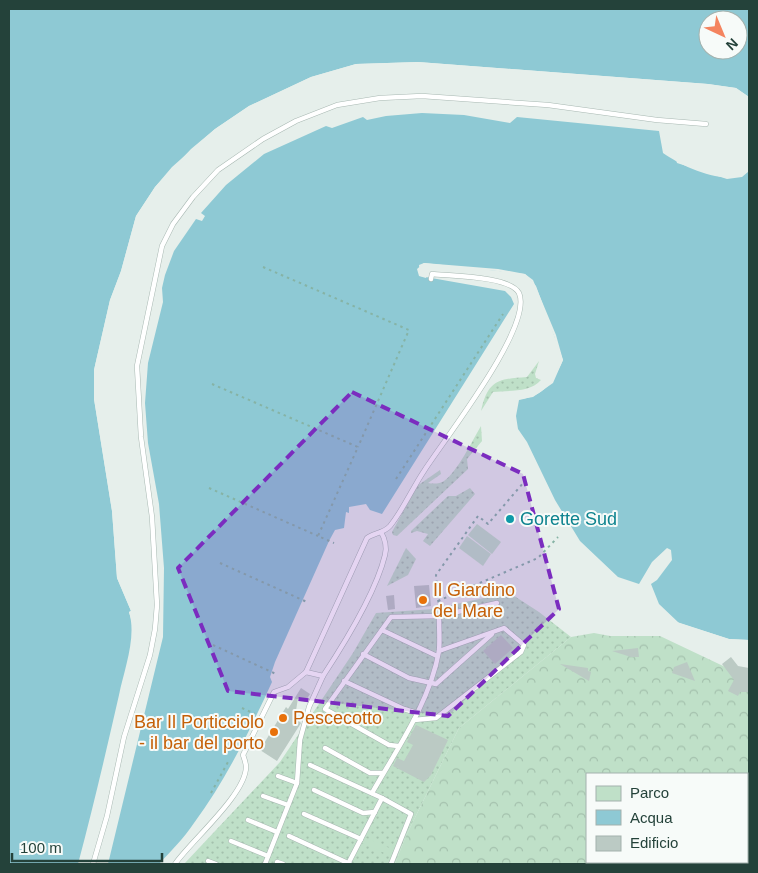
<svg xmlns="http://www.w3.org/2000/svg" width="758" height="873" font-family="Helvetica,sans-serif">
<defs>
<pattern id="green-dots" width="8" height="8" patternUnits="userSpaceOnUse" patternTransform="scale(1.25)"><rect width="8" height="8" fill="#bfe0c8"/><path d="M2 2h.1M6 6h.1" fill="none" stroke="#a4c1ad" stroke-width="1.8" stroke-linecap="round"/></pattern>
<pattern id="forest-crowns" width="20" height="18" patternUnits="userSpaceOnUse" patternTransform="scale(1.25)"><rect width="20" height="18" fill="#bfe0c8"/><path d="M2 6a3 3 0 1 1 6 0M12 15a3 3 0 1 1 6 0" fill="none" stroke="#a4c1ad"/></pattern>
</defs>
<rect width="100%" height="100%" fill="#e6efeb"/>
<g fill="url(#green-dots)">
<path d="M539 361 535 374 536 378 541 380C530 393 509 390 493 392L481 411C488 380 498 379 527 377Z"/>
<path d="M481 426 482 441 467 459 468 469 397 536 393 535 392 532 417 486 440 470 441 474 428 483C433 484 440 484 444 481 458 471 472 441 481 426Z"/>
<polygon points="470,488 475,494 430,546 423,541 428,534 417,531 411,533 411,531 448,496 456,496"/>
<polygon points="406,548 416,559 408,575 387,586"/>
<polygon points="502,588 539,612 571,637 459,728 405,838 395,864 184,864 280,762 353,653 376,613 434,609 497,595"/>
</g>
<path fill="url(#forest-crowns)" fill-rule="evenodd" d="M594 633 610 636H660L740 674 749 683V864H395L405 838 459 728 571 637ZM587 774H747V862H587Z"/>
<g fill="#bfe0c8">
<polygon points="477,524 501,542 492,554 468,535"/>
<polygon points="467,536 491,554 483,566 459,548"/>
<polygon points="364,837 394,850 391,856 362,843"/>
</g>
<g fill="#8ec9d4" fill-rule="evenodd">
<path d="M9 9H749V97L736 88 708 84 418 62 356 64 311 77 249 106 215 129 191 149 155 187 136 216 121 271 110 300 94 370V399L112 511 117 578 131 611 129 612C137 637 124 670 119 695 106 752 93 808 78 864H9ZM708 20H738V50H708Z"/>
<path d="M422 113 464 115 510 123 517 117 659 131 663 153C683 167 728 188 749 171V640L729 639 679 623 659 604 651 584 657 580 672 560 671 550 667 548 652 562 639 584 618 577 580 541 555 500 527 442 518 429 516 416 519 400C545 395 553 383 563 360L536 286 525 274 424 263 419 265 420 276 505 291 511 297 514 304 382 514 370 510 366 504 349 507V513L346 512 344 528 335 530 329 541 275 662 270 677 272 682C250 730 226 780 194 823 184 838 171 851 159 864H108L163 637 164 568 159 504 148 443 145 403 148 363 163 302 162 288 165 275 174 251 196 219 202 221 205 216 201 213 226 185 264 154 326 126 332 128 363 117 367 120 386 116Z"/>
</g>
<g fill="#e6efeb">
<polygon points="418,62 708,84 736,88 749,97 749,99 736,91 708,87 418,64 357,66 312,79 251,108 216,131 193,151 157,188 138,217 123,272 112,301 97,370 97,398 115,510 120,578 134,611 134,618 131,619 129,612 131,611 117,578 112,511 94,399 94,370 110,300 121,271 136,216 155,187 172,167 215,129 249,106 311,77 356,64"/>
<polygon points="676,159 727,176 741,174 749,168 749,171 742,177 727,179 677,163"/>
<polygon points="424,263 498,269 525,274 533,280 556,335 563,360 553,383 533,397 516,400 518,397 532,395 551,381 561,360 554,336 531,281 524,276 497,271 424,266 420,269 421,274 427,276 426,278 419,276 417,269"/>
<polygon points="674,621 729,639 749,640 749,643 729,641 678,625"/>
</g>
<g fill="#bbcac4">
<polygon points="429,585 431,606 416,608 414,586"/>
<polygon points="394,595 395,609 388,610 386,596"/>
<polygon points="501,635 513,648 495,664 483,651"/>
<polygon points="638,648 639,657 631,657 612,651"/>
<polygon points="731,657 738,666 749,668 749,692 740,692 738,696 728,691 734,680 722,664"/>
<polygon points="687,662 695,681 672,673 674,667"/>
<polygon points="560,664 588,668 588,671 591,672 589,681"/>
<polygon points="301,688 310,694 305,702 298,698 295,717 301,723 277,761 260,750 286,707 288,709"/>
<polygon points="416,725 448,740 431,775 424,782 393,766 397,758 404,761 413,745 407,742"/>
</g>
<g fill="none" stroke-linecap="round" stroke-linejoin="round">
<g stroke="#a8b8b2" stroke-width="5.5">
<g id="lane">
<polyline points="382,630 437,656"/>
<polyline points="363,654 409,678 436,684 492,634"/>
<path d="M306 672 323 676C344 644 376 592 385 555 387 547 385 539 381 532"/>
<polyline points="344,681 404,709 417,713"/>
<polyline points="414,720 436,718 521,652 524,645 504,628 439,651"/>
<polyline points="398,746 389,745 325,709 391,617 439,616 497,603"/>
<polyline points="325,748 370,773 383,773"/>
<polyline points="310,765 382,798 411,814 391,864"/>
<polyline points="278,776 297,783"/>
<polyline points="314,790 363,813 375,812"/>
<path d="M372 793C397 749 430 702 439 651 440 640 439 627 439 616"/>
<polyline points="263,796 288,805"/>
<polyline points="304,814 361,839"/>
<polyline points="248,820 277,832"/>
<polyline points="289,836 350,864"/>
<polyline points="231,841 268,856"/>
<polyline points="208,861 216,864"/>
<polyline points="277,862 283,864"/>
<polyline points="93,864 107,816 124,737 150,655 155,629 157,605 152,517 141,437 137,366 162,246 173,224 193,197 218,170 263,139 296,121 337,105 380,98 422,96 548,105 657,120 706,124"/>
<path d="M175 864C191 841 246 794 246 767 246 763 244 758 243 755L274 692 288 687 306 672 367 538C374 533 384 533 390 526 403 510 412 489 424 471 443 441 534 326 519 293 510 276 450 276 432 274L431 279"/>
<polyline points="265,864 297,783 300,740 309,707 323,676"/>
<polyline points="348,864 382,798"/>
</g>
</g>
<g stroke="#86b3a5" stroke-width="2" stroke-dasharray="2.5 4" stroke-linecap="butt">
<polyline points="263,267 409,330 358,447"/>
<polyline points="212,384 358,447 318,536 334,543"/>
<polyline points="396,479 503,314"/>
<polyline points="209,488 318,536"/>
<polyline points="220,563 307,602"/>
<polyline points="438,601 538,558 558,537"/>
<polyline points="439,609 436,575 478,516 488,524 524,482"/>
<polyline points="213,645 276,674"/>
<polyline points="242,708 255,714"/>
<polyline points="211,793 228,762"/>
</g>
<use href="#lane" stroke="#fff" stroke-width="4.5"/>
</g>
<path fill="#7b2cbf" fill-opacity="0.2" stroke="#7b2cbf" stroke-width="4" stroke-dasharray="10 6" stroke-linejoin="round" d="M352 392 523 474 559 609 448 716 228 691 178 568Z"/>
<circle fill="#0f9aa8" stroke="#f7fbf9" stroke-width="2" cx="510" cy="519" r="5"/>
<g fill="#e8710a" stroke="#f7fbf9" stroke-width="2">
<circle cx="423" cy="600" r="5"/>
<circle cx="283" cy="718" r="5"/>
<circle cx="274" cy="732" r="5"/>
</g>
<g text-anchor="middle" stroke-width="4" stroke-linejoin="round" paint-order="stroke">
<g font-size="18" fill="#0d838f" stroke="#f7fbf9" text-anchor="start">
<text x="520" y="525">Gorette Sud</text>
</g>
<g font-size="18" fill="#c56008" stroke="#f7fbf9" text-anchor="start">
<text x="433" y="596">Il Giardino<tspan x="433" dy="21">del Mare</tspan></text>
<text x="293" y="724">Pescecotto</text>
<text x="264" y="728" text-anchor="end">Bar Il Porticciolo<tspan x="264" dy="21">- il bar del porto</tspan></text>
</g>
</g>
<rect width="758" height="873" fill="none" stroke="#24423a" stroke-width="20"/>
<rect x="586" y="773" width="162" height="90" fill="#f7fbf9" stroke="#a3b1ad"/>
<rect x="596" y="786" width="25" height="15" fill="#bfe0c8" stroke="#a3b1ad"/>
<text x="630" y="798" font-size="15" fill="#24423a">Parco</text>
<rect x="596" y="810" width="25" height="15" fill="#8ec9d4" stroke="#a3b1ad"/>
<text x="630" y="823" font-size="15" fill="#24423a">Acqua</text>
<rect x="596" y="836" width="25" height="15" fill="#bbcac4" stroke="#a3b1ad"/>
<text x="630" y="848" font-size="15" fill="#24423a">Edificio</text>
<g transform="translate(723 35) rotate(136)"><circle r="24" fill="#f7fbf9" stroke="#a3b1ad"/>
<path d="M0-4L9 19L0 12L-9 19Z" fill="#f4845f"/>
<text y="-8" font-size="14" font-weight="bold" text-anchor="middle" fill="#24423a">N</text>
</g>
<path d="M12 853v8h150v-8" fill="none" stroke="#24423a" stroke-width="2.5"/>
<text x="20" y="853" font-size="15" fill="#24423a" stroke="#f7fbf9" stroke-width="4" paint-order="stroke">100 m</text>
</svg>
